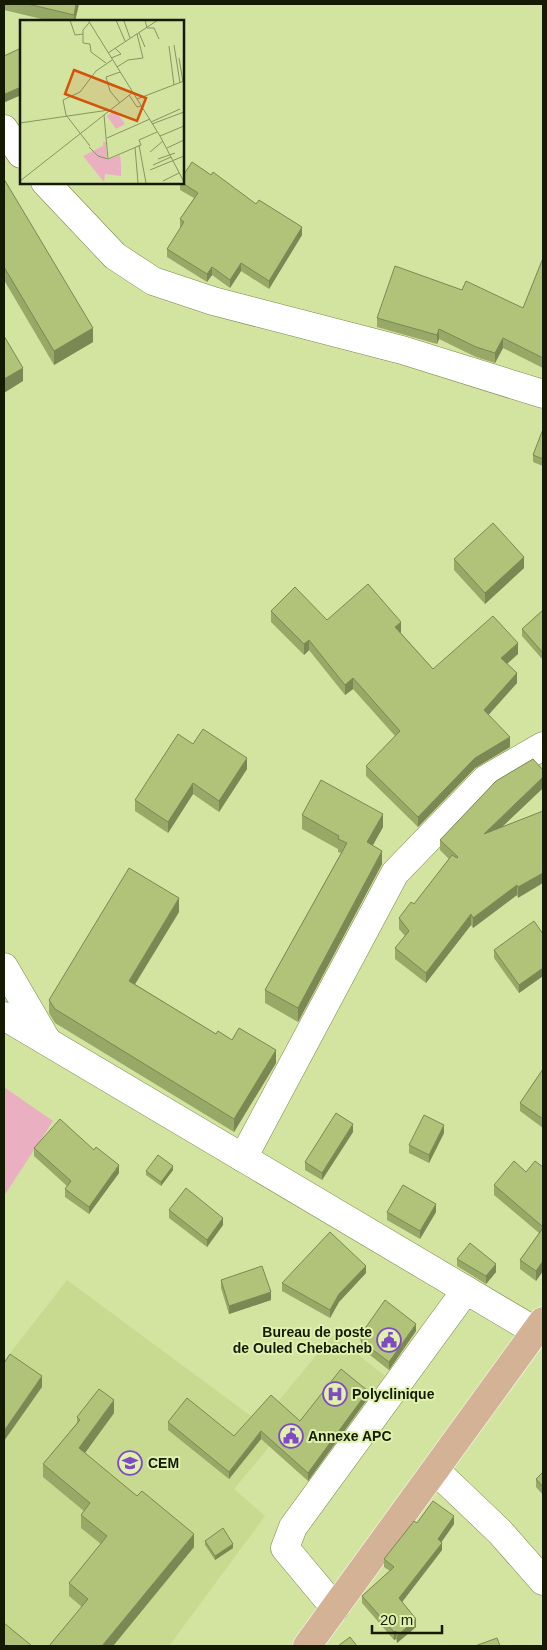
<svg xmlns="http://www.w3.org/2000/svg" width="547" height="1650" font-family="Helvetica,sans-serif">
<rect width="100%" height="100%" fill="#d3e4a1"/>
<g fill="#c7da8f">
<polygon points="67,1280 278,1436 234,1489 265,1516 169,1646 4,1646 4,1361"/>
<polygon points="333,1335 395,1384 338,1454 276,1404"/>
</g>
<polygon fill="#eaafc0" points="4,1087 53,1121 4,1196"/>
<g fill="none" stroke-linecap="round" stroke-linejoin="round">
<g stroke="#788747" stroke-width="29">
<g id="minor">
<polyline points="4,129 21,154"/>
<polyline points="45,182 115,256 153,281 213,301 402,350 543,394"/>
<polyline points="4,967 46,1039"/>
<polyline points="4,1016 535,1331"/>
<polyline points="243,1158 395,873 486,779 543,746"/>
<polyline points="436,1471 500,1532 543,1581"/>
<polyline points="335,1608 285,1548 293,1527 466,1290"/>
</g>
</g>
<g stroke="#fff" stroke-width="29">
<polyline id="major" points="307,1646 543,1321"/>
</g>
<use href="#minor" stroke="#fff" stroke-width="28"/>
<use href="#major" stroke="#d4b295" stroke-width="28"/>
</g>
<g fill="#97a867">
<polygon points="4,4 79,4 75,21 50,21 4,10"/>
<polygon points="21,48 21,95 5,102 4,99 4,56"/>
<polygon points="4,179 93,342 54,365 4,280"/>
<polygon points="180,182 182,182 256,204 302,235 269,289 241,271 230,288 212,275 207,282 167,257 167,249 181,228 180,227 180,219 194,198 180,190"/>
<polygon points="543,258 543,368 503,348 495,363 476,357 439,339 437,344 377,327 377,318 462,290 523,308"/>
<polygon points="543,429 543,466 533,462 533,455"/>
<polygon points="454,559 524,568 485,604 454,570"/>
<polygon points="543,610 543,660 522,636 522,629"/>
<polygon points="271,611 327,620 401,632 401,633 433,669 518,654 507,664 517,683 488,715 510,747 475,768 418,827 366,776 366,766 395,736 353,689 345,695 309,650 304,655 271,622"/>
<polygon points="193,744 247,769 219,812 193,794 168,833 135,811 135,800"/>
<polygon points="543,788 502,827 543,811 518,898 517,895 473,928 471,925 426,983 395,959 395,948 405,936 399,929 399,918 414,904 449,859 440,850 440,840"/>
<polygon points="302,815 383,827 372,846 382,864 298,1022 265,1003 265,990 341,853 338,852 338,849 302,829"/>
<polygon points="179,912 135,984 216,1034 232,1040 276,1063 234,1132 55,1023 49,1013 49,1000"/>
<polygon points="543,934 543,976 519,993 494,958 494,950"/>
<polygon points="543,1069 543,1128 520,1111 520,1103"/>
<polygon points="353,1132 322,1180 305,1170 305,1162"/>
<polygon points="444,1133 429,1163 409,1153 409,1145"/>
<polygon points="34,1148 119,1173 89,1214 65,1197 65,1189 67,1186 34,1156"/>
<polygon points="543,1167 543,1271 536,1281 520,1269 520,1260 539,1233 494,1195 494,1185 526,1172"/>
<polygon points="173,1170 161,1186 146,1175 146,1171"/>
<polygon points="169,1210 223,1225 207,1247 169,1218"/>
<polygon points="387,1212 436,1212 420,1239 387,1220"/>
<polygon points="457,1259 496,1272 486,1284 457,1266"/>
<polygon points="366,1273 339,1302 330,1318 282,1291 282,1283"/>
<polygon points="221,1280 271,1300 229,1314 221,1288"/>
<polygon points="416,1331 389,1370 361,1348 361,1334"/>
<polygon points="368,1398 308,1481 261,1439 229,1479 168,1430 168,1422 234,1436 300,1421"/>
<polygon points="114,1413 85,1453 194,1547 113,1646 49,1646 82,1607 69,1596 69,1583 101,1544 81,1528 81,1515 84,1511 43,1477 43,1464 77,1423 77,1417"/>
<polygon points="543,1472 543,1495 536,1487 536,1479"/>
<polygon points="417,1523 454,1524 441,1542 442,1550 402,1602 416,1627 397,1643 396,1639 394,1640 362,1603 362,1596 390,1571 384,1567 384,1559"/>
<polygon points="205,1541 233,1548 215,1560 205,1545"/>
</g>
<g fill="#7b8854">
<polygon points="76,4 79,4 75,21 74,21 74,15"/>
<polygon points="21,87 21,95 5,102 5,94"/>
<polygon points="302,227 302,235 269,289 269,281"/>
<polygon points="241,263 241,271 230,288 230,280"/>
<polygon points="212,267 212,275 207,282 207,274"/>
<polygon points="93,328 93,342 54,365 54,351"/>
<polygon points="439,329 439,339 437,344 437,335"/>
<polygon points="503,338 503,348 495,363 495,353"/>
<polygon points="23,368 23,381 4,393 4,379"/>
<polygon points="524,557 524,568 485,604 485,593"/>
<polygon points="401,622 401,632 395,637 395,627"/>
<polygon points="309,640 309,650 304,655 304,644"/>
<polygon points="518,643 518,654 501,669 501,658"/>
<polygon points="517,673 517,683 484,720 484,710"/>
<polygon points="353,678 353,689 345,695 345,685"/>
<polygon points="510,737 510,747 475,768 418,827 418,817 475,758"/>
<polygon points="247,758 247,769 219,812 219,801"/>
<polygon points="543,777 543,788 484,844 484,834"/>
<polygon points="193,783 193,794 168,833 168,822"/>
<polygon points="383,814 383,827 367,856 367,842"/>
<polygon points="382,851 382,864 298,1022 298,1008"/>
<polygon points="543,873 543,883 518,898 518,887"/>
<polygon points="517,885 517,895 473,928 473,918"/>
<polygon points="179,898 179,912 129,994 129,981"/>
<polygon points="471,914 471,925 426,983 426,973"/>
<polygon points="543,968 543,976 519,993 519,985"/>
<polygon points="276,1050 276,1063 234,1132 234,1119"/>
<polygon points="353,1124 353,1132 322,1180 322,1173"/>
<polygon points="444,1125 444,1133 429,1163 429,1155"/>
<polygon points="119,1165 119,1173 89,1214 89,1207"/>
<polygon points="173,1166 173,1170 161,1186 161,1182"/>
<polygon points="436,1204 436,1212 420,1239 420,1231"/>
<polygon points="223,1218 223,1225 207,1247 207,1240"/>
<polygon points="543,1261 543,1271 536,1281 536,1271"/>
<polygon points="496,1264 496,1272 486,1284 486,1276"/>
<polygon points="366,1266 366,1273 339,1302 330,1318 330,1310 339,1294"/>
<polygon points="271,1292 271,1300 229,1314 229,1306"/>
<polygon points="416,1324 416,1331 389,1370 389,1362"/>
<polygon points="42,1376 42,1387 4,1441 4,1431"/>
<polygon points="368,1391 368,1398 308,1481 308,1473"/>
<polygon points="114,1400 114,1413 79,1461 79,1448"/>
<polygon points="261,1431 261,1439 229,1479 229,1472"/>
<polygon points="454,1516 454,1524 438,1547 438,1539"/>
<polygon points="194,1534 194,1547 113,1646 102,1646"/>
<polygon points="442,1543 442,1550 399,1606 399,1598"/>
<polygon points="233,1544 233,1548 215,1560 215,1556"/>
<polygon points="416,1619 416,1627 397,1643 397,1636"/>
<polygon points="396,1631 396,1639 394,1640 394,1632"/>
</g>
<g fill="#b0c378" stroke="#7b8854">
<polygon points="28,4 76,4 74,15"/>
<polygon points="21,48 21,87 5,94 4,91 4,56"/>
<polygon points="192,162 211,175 213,172 256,204 259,200 302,227 269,281 241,263 230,280 212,267 207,274 167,249 184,222 180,219 198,193 181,182 182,182 182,177"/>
<polygon points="4,179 93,328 54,351 4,267"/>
<polygon points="543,258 543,358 503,338 495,353 476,347 439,329 437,335 377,318 395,266 462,290 466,281 523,308"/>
<polygon points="4,336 23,368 4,379"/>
<polygon points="543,429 543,459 533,455"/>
<polygon points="493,523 524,557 485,593 454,559"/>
<polygon points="368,584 401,622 395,627 433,669 493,616 518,643 501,658 517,673 484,710 510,737 475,758 418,817 366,766 400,731 353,678 345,685 309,640 304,644 271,611 295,587 327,620"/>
<polygon points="543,610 543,653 522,629"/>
<polygon points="203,729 247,758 219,801 193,783 168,822 135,800 178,734 193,744"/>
<polygon points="533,759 543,770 543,777 484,834 543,811 543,873 518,887 517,885 473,918 471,914 426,973 395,948 409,931 399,918 411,902 414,904 452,855 457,858 458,857 440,840 496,781"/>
<polygon points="321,780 383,814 367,842 382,851 298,1008 265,990 347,843 338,839 339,836 302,815"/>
<polygon points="129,868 179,898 129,981 216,1034 218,1031 232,1040 239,1028 276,1050 234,1119 55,1009 49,1000"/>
<polygon points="534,921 543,934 543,968 519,985 494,950"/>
<polygon points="543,1069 543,1119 520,1103"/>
<polygon points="336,1113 353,1124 322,1173 305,1162"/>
<polygon points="424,1115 444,1125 429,1155 409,1145"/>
<polygon points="60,1119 94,1150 96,1147 119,1165 89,1207 65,1189 71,1181 34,1148"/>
<polygon points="158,1155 173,1166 161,1182 146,1171"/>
<polygon points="514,1161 526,1172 535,1161 543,1167 543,1227 494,1185"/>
<polygon points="403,1185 436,1204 420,1231 387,1212"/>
<polygon points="186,1188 223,1218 207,1240 169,1210"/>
<polygon points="543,1228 543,1261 536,1271 520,1260"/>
<polygon points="330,1232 366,1266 339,1294 330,1310 282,1283"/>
<polygon points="470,1243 496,1264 486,1276 457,1259"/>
<polygon points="262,1266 271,1292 229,1306 221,1280"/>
<polygon points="385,1300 416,1324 389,1362 361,1341 361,1334"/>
<polygon points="10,1354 42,1376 4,1431 4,1363"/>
<polygon points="341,1369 368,1391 308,1473 261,1431 229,1472 168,1422 187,1398 234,1436 271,1395 300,1421"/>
<polygon points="99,1389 114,1400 79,1448 137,1496 142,1491 194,1534 102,1646 49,1646 88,1599 69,1583 107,1536 81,1515 90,1503 43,1464 80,1420 77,1417"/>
<polygon points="543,1472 543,1487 536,1479"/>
<polygon points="433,1501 454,1516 438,1539 442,1543 399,1598 416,1619 397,1636 396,1631 394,1632 362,1596 394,1567 384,1559 414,1521 417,1523"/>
<polygon points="223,1528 233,1544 215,1556 205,1541"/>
<polygon points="4,1623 32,1646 4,1646"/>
<polygon points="350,1637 357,1646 338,1646"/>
<polygon points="497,1638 500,1646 475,1646"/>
</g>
<defs>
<g id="civic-ring" transform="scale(1.25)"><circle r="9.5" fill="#e0f1ae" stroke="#7e4bc2" stroke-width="1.5"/><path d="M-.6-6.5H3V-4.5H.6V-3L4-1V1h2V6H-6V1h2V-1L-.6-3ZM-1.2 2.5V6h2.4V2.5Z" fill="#7e4bc2"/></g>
<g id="hospital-ring" transform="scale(1.25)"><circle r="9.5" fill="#e0f1ae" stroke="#7e4bc2" stroke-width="1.5"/><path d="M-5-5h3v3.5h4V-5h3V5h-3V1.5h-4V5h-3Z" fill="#7e4bc2"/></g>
<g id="school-ring" transform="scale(1.25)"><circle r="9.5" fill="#e0f1ae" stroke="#7e4bc2" stroke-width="1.5"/><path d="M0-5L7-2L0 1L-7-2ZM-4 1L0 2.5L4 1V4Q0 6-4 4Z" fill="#7e4bc2"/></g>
</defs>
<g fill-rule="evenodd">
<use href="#civic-ring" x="389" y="1340"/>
<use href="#hospital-ring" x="335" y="1394"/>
<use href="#civic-ring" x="291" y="1436"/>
<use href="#school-ring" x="130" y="1463"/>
</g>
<g text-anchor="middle" stroke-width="4" stroke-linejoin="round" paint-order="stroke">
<g font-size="14" font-weight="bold" fill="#151b02" stroke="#e0f1ae" text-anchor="start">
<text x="372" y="1337" text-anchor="end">Bureau de poste<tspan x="372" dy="16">de Ouled Chebacheb</tspan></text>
<text x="352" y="1399">Polyclinique</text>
<text x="308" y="1441">Annexe APC</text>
<text x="148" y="1468">CEM</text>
</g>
</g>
<g transform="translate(20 20)">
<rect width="164" height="164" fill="#d3e4a1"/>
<path d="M83 122H86L87 140 100 135 101 145V156L85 154 84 162 63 136 83 126Z" fill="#eaafc0"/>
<path d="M95 90 105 104 96 109 87 96Z" fill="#eaafc0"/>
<path fill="none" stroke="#879461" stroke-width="1" d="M50 0 55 15 63 14M68 0 140 116 164 162M96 0 105 21M125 0 127 8H134L139 19M104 1 110 18M69 3 63 10V23L70 24 71 32 86 43M119 13 125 27M154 25 160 63M149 26 154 65M88 33 138 0M91 38 101 34 95 28M159 38 163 62M97 47 108 40 123 38 117 14M109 75 117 87 121 86M117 79 164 61M100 83 90 71 86 57 100 52M84 95 88 139 121 125 119 120 137 112M131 102 160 89M0 103 89 90M132 104 164 92M140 116 164 106M87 118 130 99M119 125 126 163M70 126 46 95 43 80 60 72 76 51 92 40M69 127 78 136 88 139M115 127 118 163M147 128 164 120M130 132 143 121M138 139 155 133M133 145 151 137M130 150 164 136M0 161 112 73M143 161 159 153"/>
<path fill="#d3530b" fill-opacity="0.15" stroke="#d3530b" stroke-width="2.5" d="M54 50 126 78 117 101 45 74Z"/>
<rect width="164" height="164" fill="none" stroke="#151b02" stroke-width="2.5"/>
</g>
<rect width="547" height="1650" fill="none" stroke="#151b02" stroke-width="10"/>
<path d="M372 1625v8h70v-8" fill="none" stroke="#151b02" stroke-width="2.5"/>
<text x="380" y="1625" font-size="15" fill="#151b02" stroke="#e0f1ae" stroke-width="4" paint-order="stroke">20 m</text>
</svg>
